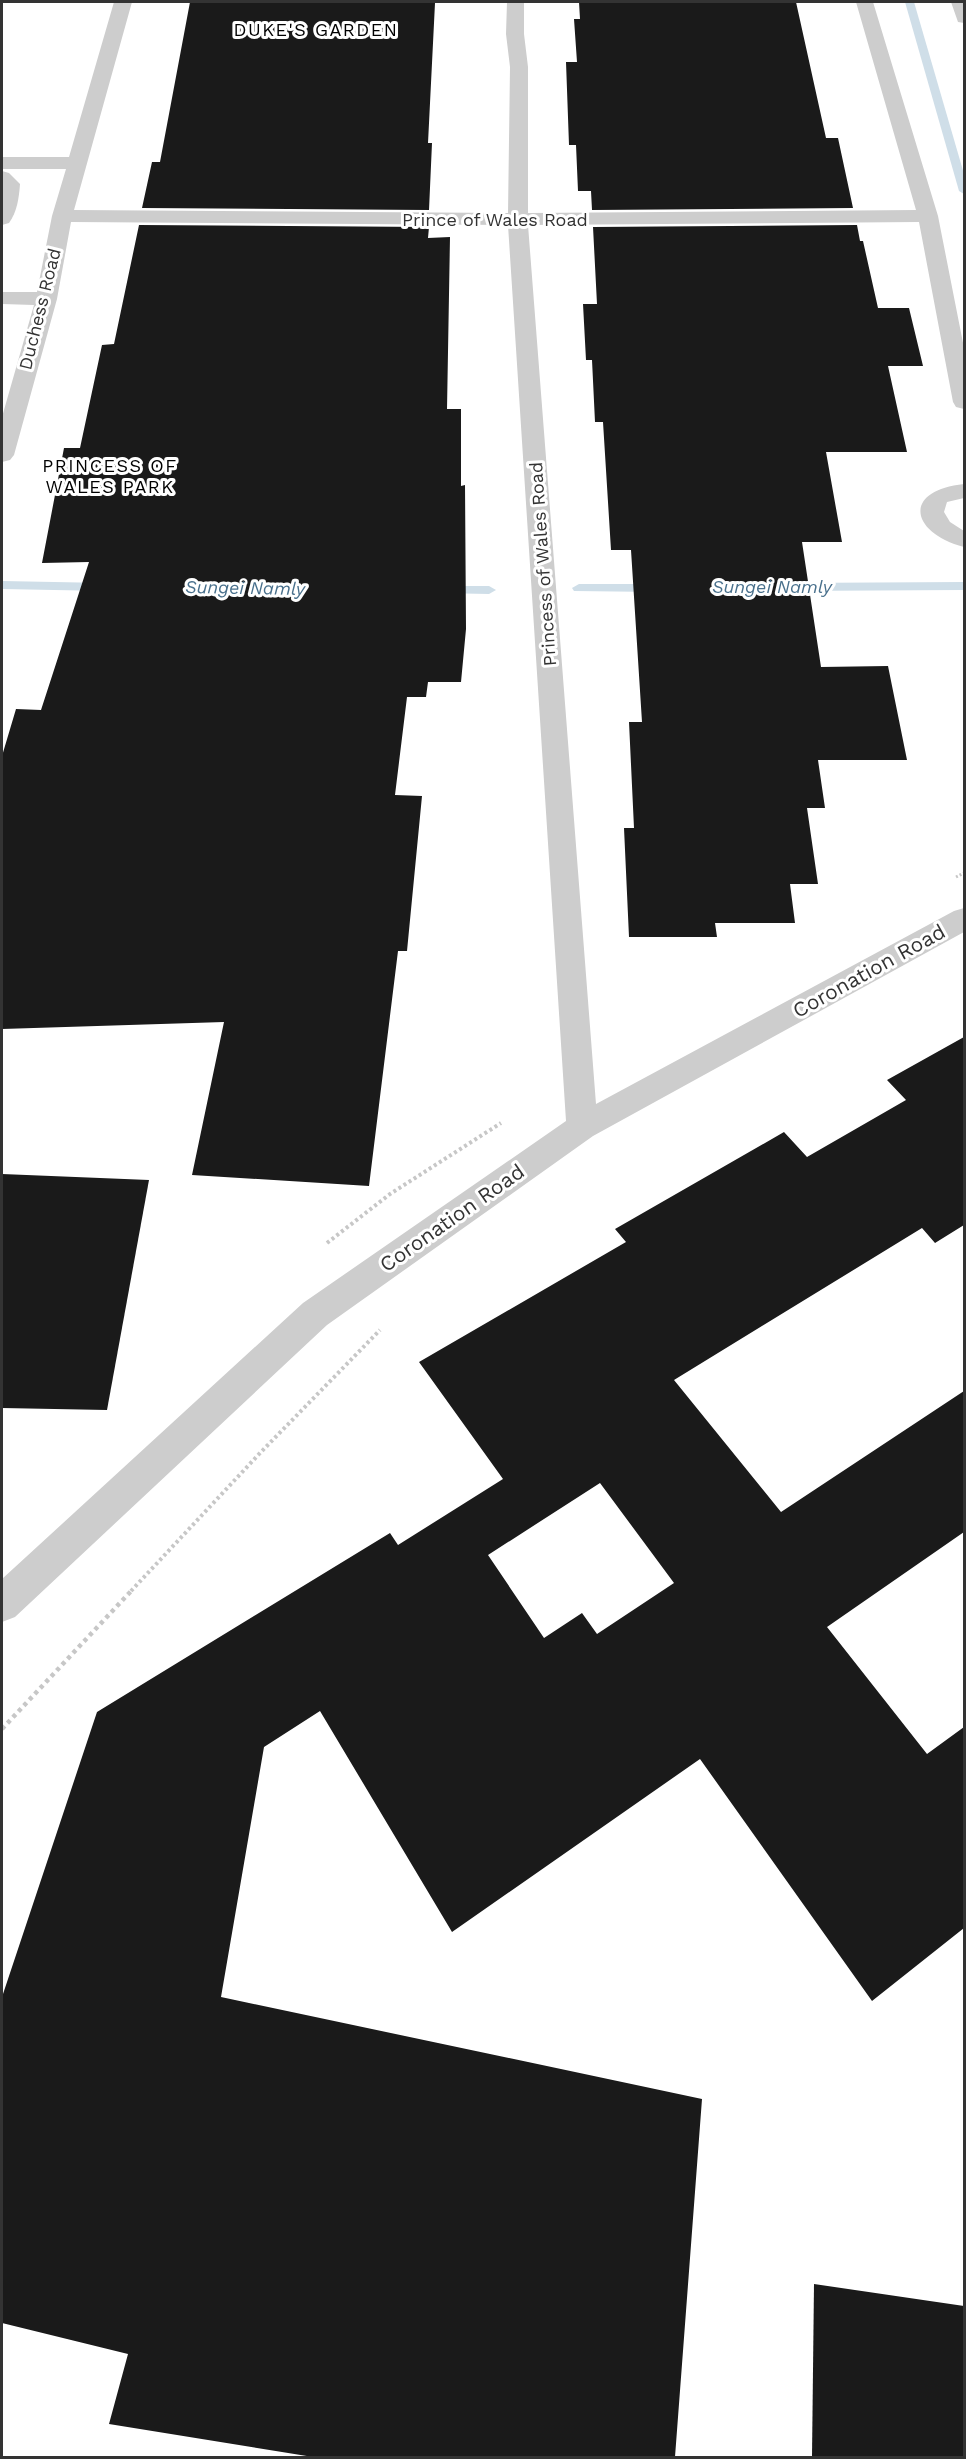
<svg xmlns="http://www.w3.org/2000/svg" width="966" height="2459" font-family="'Work Sans',sans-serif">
<rect width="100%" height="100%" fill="#fff"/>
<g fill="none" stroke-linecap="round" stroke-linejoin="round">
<g fill="#cfdee8" fill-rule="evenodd">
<polygon points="905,2 914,2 964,174 964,194 959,191"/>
<polygon points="2,581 106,583 113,587 106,591 2,589"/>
<polygon points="964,582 964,590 786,591 779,587 786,583"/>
<polygon points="579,584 657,584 664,588 657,592 574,591 572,588"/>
<polygon points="443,586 489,586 496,590 489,594 438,593 436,590 438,587"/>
</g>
</g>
<g fill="#1a1a1a" fill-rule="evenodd">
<polygon points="190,2 435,3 428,143 432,143 429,210 142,208 152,162 160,162"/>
<polygon points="579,2 796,2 826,138 838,138 853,208 592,210 591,191 578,191 576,145 569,145 566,62 577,62 574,19 580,19"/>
<polygon points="139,225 429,227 428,238 450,237 447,409 461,409 461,486 465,485 466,629 461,682 428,682 426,697 407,697 395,795 422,796 407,951 398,951 369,1186 192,1175 224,1022 2,1029 2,756 16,709 41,710 89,562 42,563 64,448 80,448 102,345 114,344"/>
<polygon points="857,225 860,241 863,241 878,308 909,308 923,366 888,366 907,452 826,452 842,542 802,542 821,667 888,666 907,760 818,760 825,808 807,808 818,884 790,884 795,923 715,923 717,937 629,937 624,828 634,828 629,722 642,722 631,550 611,550 603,422 595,422 592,360 586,360 583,304 597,304 593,227"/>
<path d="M964 1037V1225L935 1243 922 1228 674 1380 781 1512 964 1391V1532L827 1627 927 1754 964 1727V1928L872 2001 700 1759 452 1932 320 1711 264 1747 221 1997 702 2099 675 2457H313L109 2424 128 2354 2 2323V1997L97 1712 390 1533 398 1545 503 1479 419 1362 626 1242 615 1229 784 1132 807 1157 906 1100 887 1080ZM600 1483 674 1583 597 1634 582 1613 544 1638 488 1555Z"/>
<polygon points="2,1174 149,1180 107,1410 2,1408"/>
<polygon points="814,2284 964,2306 964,2457 812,2457"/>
</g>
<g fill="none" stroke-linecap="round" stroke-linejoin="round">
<polyline stroke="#c7c7c7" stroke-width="3" stroke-dasharray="2 2" stroke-linecap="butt" points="956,877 964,873"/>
<g stroke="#c7c7c7" stroke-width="4" stroke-dasharray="3 3" stroke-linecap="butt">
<polyline points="327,1243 390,1194 501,1123"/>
<polyline points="131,1591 261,1452 380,1330"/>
</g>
<polyline stroke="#c7c7c7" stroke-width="4.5" stroke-dasharray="4 4" stroke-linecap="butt" points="2,1729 133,1589"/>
<g fill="#cdcdcd" fill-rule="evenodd">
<polygon points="114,2 132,2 74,210 508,213 510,67 506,34 507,2 524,2 524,34 528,67 528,213 916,210 856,2 873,2 938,216 964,348 964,409 956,407 953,402 919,222 528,225 596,1104 954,911 964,908 964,932 593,1136 327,1325 15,1617 2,1622 2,1579 303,1303 566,1121 508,225 71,222 57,299 14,455 10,460 2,462 2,417 34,305 2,304 2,292 37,292 52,216 66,169 2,169 2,157 69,157"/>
<polygon points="951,2 964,2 964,23 958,22"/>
<path d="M2 171 9 173 20 184C19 198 17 212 9 223L2 225Z"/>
<path d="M964 484V498L947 502 944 512 950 522 964 531V547C911 533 901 491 964 484Z"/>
</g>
</g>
<g text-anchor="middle" stroke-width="6" stroke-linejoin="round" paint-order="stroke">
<g font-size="18" letter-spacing="1.5" fill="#000" stroke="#fff">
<text x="316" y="36">DUKE'S GARDEN</text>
<text x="110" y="472">PRINCESS OF<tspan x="110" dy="21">WALES PARK</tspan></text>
</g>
<g font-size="18" fill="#333" stroke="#fff">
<text x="495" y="226">Prince of Wales Road</text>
<text transform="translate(40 309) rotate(-76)" y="6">Duchess Road</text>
<text transform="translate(543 564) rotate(-94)" y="6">Princess of Wales Road</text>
</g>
<g font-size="18" font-style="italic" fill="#49708c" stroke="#fff">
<text x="772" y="593">Sungei Namly</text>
<text transform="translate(245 588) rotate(1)" y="6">Sungei Namly</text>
</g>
<g font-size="21" fill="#333" stroke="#fff">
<text transform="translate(869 971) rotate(-29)" y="7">Coronation Road</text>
<text transform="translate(452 1218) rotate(-35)" y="7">Coronation Road</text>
</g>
</g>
<rect width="966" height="2459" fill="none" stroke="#333333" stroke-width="6"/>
</svg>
